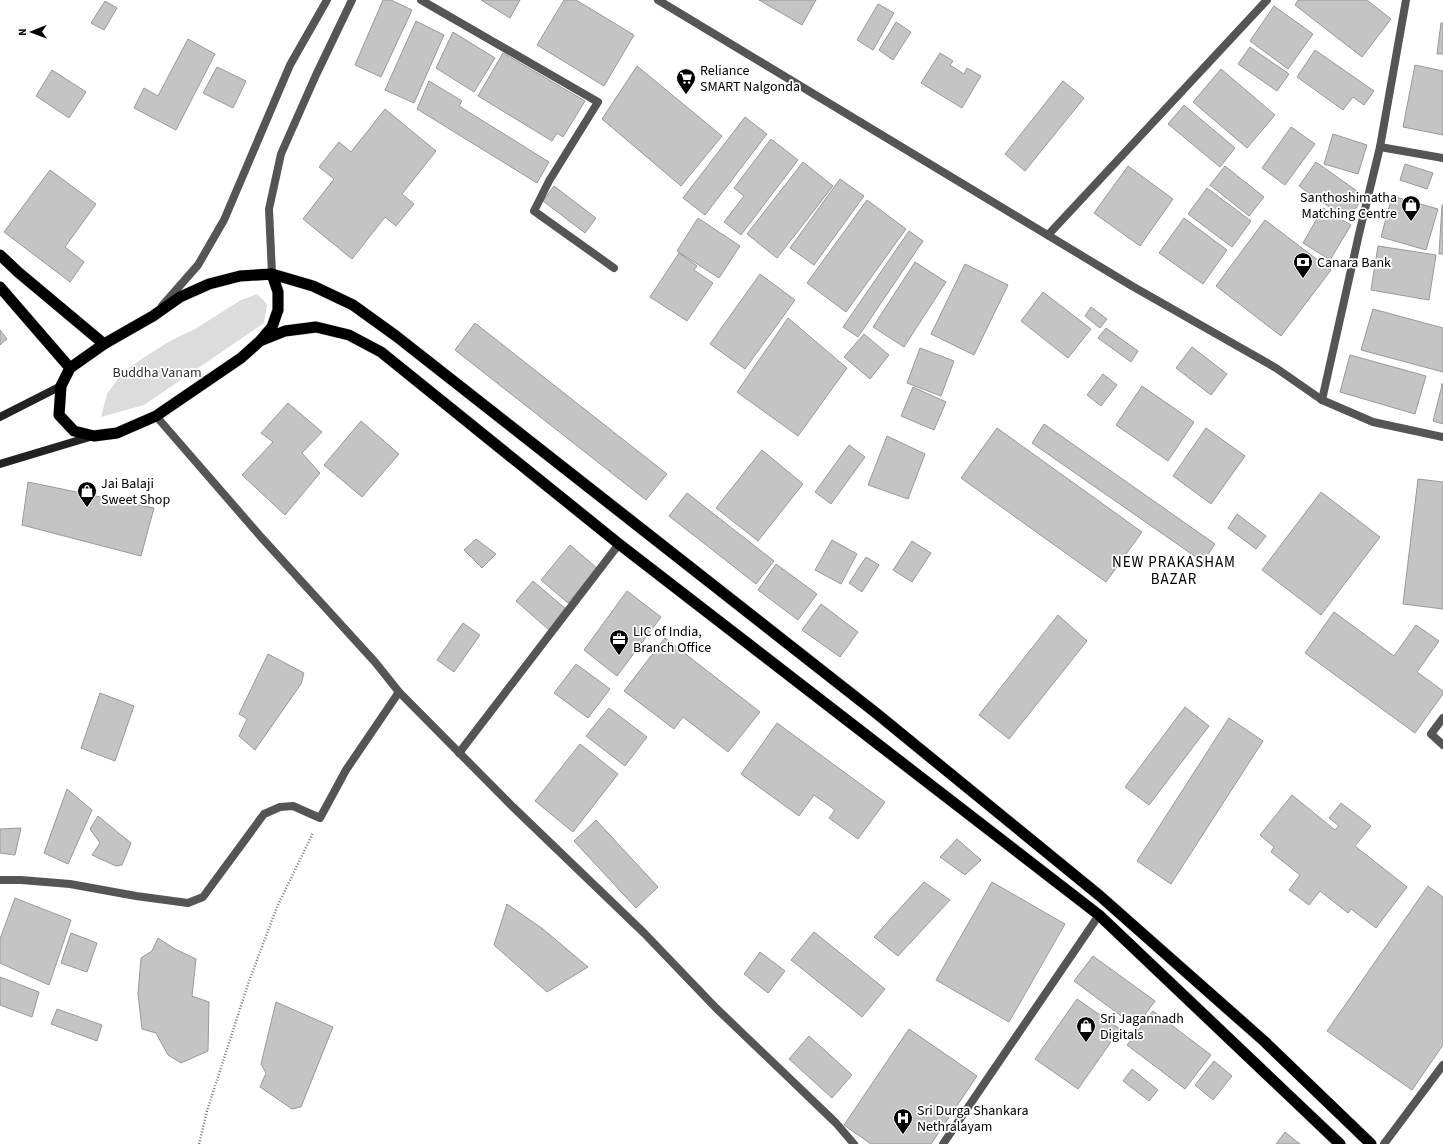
<svg xmlns="http://www.w3.org/2000/svg" width="1443" height="1144" font-family="'Source Sans 3',sans-serif">
<rect width="100%" height="100%" fill="#fff"/>
<polygon fill="#dcdcdc" points="257,294 267,304 264,323 144,405 101,417 107,394 123,372 149,354 172,340 195,329 241,300"/>
<g fill="#c4c4c4" stroke="#999">
<polygon points="383,0 391,0 412,10 381,77 355,65"/>
<polygon points="481,0 520,0 510,18"/>
<polygon points="564,0 576,0 634,35 604,86 537,45"/>
<polygon points="759,0 816,0 802,25"/>
<polygon points="1298,0 1367,0 1391,19 1362,57 1295,5"/>
<polygon points="105,1 117,8 104,30 91,23"/>
<polygon points="878,4 894,13 873,50 857,40"/>
<polygon points="1274,6 1313,34 1288,69 1250,41"/>
<polygon points="416,21 444,35 414,103 385,90"/>
<polygon points="896,22 911,32 893,60 879,50"/>
<polygon points="1441,23 1443,23 1443,54 1437,54"/>
<polygon points="453,32 495,58 474,92 436,68"/>
<polygon points="188,39 215,54 176,130 134,108 144,88 158,96"/>
<polygon points="1250,47 1289,74 1277,91 1238,64"/>
<polygon points="1315,50 1374,91 1364,105 1353,97 1343,110 1297,77"/>
<polygon points="503,53 585,101 563,137 557,133 552,141 478,96"/>
<polygon points="940,53 953,61 950,65 964,74 967,68 981,76 962,108 921,83"/>
<polygon points="1415,65 1443,71 1443,135 1403,127"/>
<polygon points="637,66 722,136 681,186 602,119"/>
<polygon points="217,67 246,81 233,108 203,93"/>
<polygon points="1221,69 1275,115 1247,148 1193,102"/>
<polygon points="52,70 86,92 69,118 36,96"/>
<polygon points="429,81 462,101 459,106 549,162 537,183 417,109"/>
<polygon points="1063,81 1084,98 1025,171 1005,154"/>
<polygon points="1184,105 1235,148 1220,167 1168,124"/>
<polygon points="385,109 436,151 402,194 414,204 396,226 385,217 352,259 303,219 334,179 319,167 339,142 351,152"/>
<polygon points="745,117 767,134 705,215 683,198"/>
<polygon points="1291,127 1315,144 1285,185 1262,168"/>
<polygon points="1333,134 1367,145 1358,174 1324,164"/>
<polygon points="771,139 798,160 741,235 724,222 744,196 734,188"/>
<polygon points="803,162 833,186 777,258 747,234"/>
<polygon points="1316,162 1364,196 1348,220 1299,186"/>
<polygon points="1405,164 1433,173 1427,189 1400,180"/>
<polygon points="1128,166 1173,199 1140,246 1094,213"/>
<polygon points="1225,166 1264,197 1249,216 1210,185"/>
<polygon points="50,170 96,204 65,247 84,262 70,282 4,232"/>
<polygon points="840,179 864,196 814,265 790,248"/>
<polygon points="554,186 596,218 585,233 543,201"/>
<polygon points="1207,188 1251,221 1232,247 1188,214"/>
<polygon points="1392,196 1438,209 1426,250 1381,237"/>
<polygon points="867,200 906,229 846,312 807,283"/>
<polygon points="1442,205 1443,205 1443,254 1439,254"/>
<polygon points="1323,208 1351,225 1330,260 1303,243"/>
<polygon points="698,218 740,246 719,278 677,251"/>
<polygon points="1184,218 1227,250 1203,284 1159,253"/>
<polygon points="1265,220 1331,270 1281,336 1216,286"/>
<polygon points="909,231 923,241 858,337 843,327"/>
<polygon points="1378,246 1436,255 1429,300 1371,290"/>
<polygon points="679,253 697,266 694,270 713,283 687,321 650,297"/>
<polygon points="915,262 946,282 904,347 873,327"/>
<polygon points="965,264 1008,285 974,355 931,334"/>
<polygon points="760,274 795,300 745,369 710,344"/>
<polygon points="1043,292 1091,329 1068,358 1021,321"/>
<polygon points="1091,307 1107,319 1100,328 1085,316"/>
<polygon points="1373,309 1443,328 1443,372 1361,350"/>
<polygon points="788,318 847,368 798,436 737,392"/>
<polygon points="475,323 667,474 646,500 455,350"/>
<polygon points="1106,328 1138,351 1131,362 1098,338"/>
<polygon points="0,330 7,339 0,345"/>
<polygon points="864,334 889,355 870,379 844,357"/>
<polygon points="1192,347 1227,374 1211,395 1176,368"/>
<polygon points="920,348 954,361 941,396 907,383"/>
<polygon points="1350,355 1426,376 1415,414 1340,392"/>
<polygon points="1103,374 1117,385 1101,406 1087,395"/>
<polygon points="1441,384 1443,384 1443,424 1433,421 1442,385"/>
<polygon points="1142,386 1194,422 1168,461 1116,425"/>
<polygon points="913,387 946,402 934,430 901,416"/>
<polygon points="288,403 322,432 302,453 320,473 285,515 242,475 273,442 261,433"/>
<polygon points="361,421 399,454 362,497 324,465"/>
<polygon points="1044,424 1215,544 1203,562 1032,443"/>
<polygon points="997,428 1142,532 1106,582 961,478"/>
<polygon points="1206,428 1245,456 1211,504 1173,476"/>
<polygon points="887,436 925,454 908,499 868,485"/>
<polygon points="849,445 865,457 831,504 815,492"/>
<polygon points="762,450 803,484 758,541 716,508"/>
<polygon points="1418,479 1443,482 1443,609 1403,604"/>
<polygon points="28,482 154,508 141,556 22,525"/>
<polygon points="1321,492 1380,537 1321,615 1262,570"/>
<polygon points="687,493 774,561 756,584 669,516"/>
<polygon points="1237,514 1266,536 1256,549 1228,528"/>
<polygon points="476,539 496,554 482,568 464,550"/>
<polygon points="832,540 857,554 841,584 815,570"/>
<polygon points="912,541 931,553 912,582 893,570"/>
<polygon points="570,545 597,568 568,603 541,580"/>
<polygon points="866,557 879,565 862,592 849,583"/>
<polygon points="776,564 817,594 798,620 758,590"/>
<polygon points="533,581 567,610 549,630 516,601"/>
<polygon points="627,591 661,617 617,676 584,650"/>
<polygon points="821,604 858,632 840,657 802,630"/>
<polygon points="1334,612 1394,656 1416,625 1439,641 1417,672 1443,691 1443,694 1415,733 1305,653"/>
<polygon points="1058,615 1087,641 1009,739 979,715"/>
<polygon points="463,623 480,635 454,672 437,660"/>
<polygon points="665,638 760,712 728,752 683,717 674,729 624,691"/>
<polygon points="268,654 304,673 301,684 255,750 239,736 247,719 239,714"/>
<polygon points="576,664 610,689 588,718 554,693"/>
<polygon points="100,693 134,706 115,761 81,748"/>
<polygon points="1185,707 1209,726 1149,805 1125,787"/>
<polygon points="609,708 647,737 625,766 586,736"/>
<polygon points="1229,718 1263,741 1171,884 1137,861"/>
<polygon points="777,723 885,802 858,839 829,818 835,810 814,795 799,816 741,774"/>
<polygon points="580,744 618,774 573,832 535,801"/>
<polygon points="67,789 92,810 68,864 44,853"/>
<polygon points="1292,795 1335,830 1339,826 1329,818 1341,803 1371,826 1355,846 1407,887 1376,928 1351,909 1348,913 1320,891 1309,905 1289,890 1300,875 1271,852 1274,847 1260,835"/>
<polygon points="98,816 131,843 122,865 116,866 92,855 100,843 90,829"/>
<polygon points="596,820 658,887 636,908 574,841"/>
<polygon points="21,828 15,855 0,853 0,829"/>
<polygon points="957,839 981,860 965,875 940,857"/>
<polygon points="924,882 950,900 898,956 874,937"/>
<polygon points="992,882 1065,924 1009,1022 936,980"/>
<polygon points="1428,886 1443,897 1443,1045 1412,1090 1327,1031"/>
<polygon points="15,898 71,920 49,985 0,963 0,939"/>
<polygon points="507,904 543,929 588,967 547,992 494,945"/>
<polygon points="814,932 885,989 862,1017 791,960"/>
<polygon points="71,933 97,943 87,972 61,963"/>
<polygon points="158,938 175,949 196,959 192,996 209,1002 208,1051 181,1063 168,1055 156,1033 142,1029 138,994 141,958 152,951"/>
<polygon points="760,952 785,971 768,993 744,974"/>
<polygon points="1093,956 1155,1001 1136,1027 1074,981"/>
<polygon points="0,977 39,992 32,1017 0,1005"/>
<polygon points="1077,999 1120,1029 1078,1089 1035,1059"/>
<polygon points="276,1002 333,1027 301,1107 292,1109 260,1087 266,1073 261,1064"/>
<polygon points="57,1009 102,1025 97,1041 51,1024"/>
<polygon points="1153,1011 1211,1055 1185,1089 1127,1045"/>
<polygon points="909,1029 977,1076 931,1144 871,1144 844,1125"/>
<polygon points="809,1036 852,1075 832,1098 789,1059"/>
<polygon points="1214,1061 1232,1076 1213,1100 1195,1085"/>
<polygon points="1132,1069 1158,1090 1149,1101 1123,1081"/>
<polygon points="1285,1132 1300,1144 1276,1144"/>
</g>
<g fill="none" stroke-linecap="round" stroke-linejoin="round">
<g stroke="#dbdbdb" stroke-width="12">
<g id="trunk">
<polyline points="0,255 18,272 104,344"/>
<polyline points="272,274 278,292 278,310 272,327 260,341 241,358 156,416 117,433 94,436 74,431 59,415 61,386 70,368 104,344 153,316 180,297 209,284 240,276 272,274 313,286 353,305 396,336 876,713 1100,896 1264,1041 1371,1144"/>
<polyline points="0,287 70,368"/>
<polyline points="260,341 285,331 316,327 349,335 381,352 619,544 1099,915 1340,1144"/>
</g>
</g>
<polyline stroke="#777" stroke-width="2.5" stroke-dasharray="1 2" stroke-linecap="butt" points="199,1144 207,1111 248,984 277,907 313,833"/>
<g stroke="#555" stroke-width="8">
<polyline points="421,0 598,102 549,181 534,211 614,268"/>
<polyline points="1380,147 1443,158"/>
<polyline points="1048,235 1267,0"/>
<polyline points="1322,400 1359,234 1380,147 1406,0"/>
<polyline points="156,416 261,537 375,662 399,692 513,807 644,933 716,1008 836,1123 854,1144"/>
<polyline points="1443,718 1431,734 1443,745"/>
<polyline points="459,753 619,544"/>
<polyline points="0,880 21,880 70,884 136,896 188,903 203,897 264,814 280,807 293,806 320,818 346,770 399,692"/>
<polyline points="943,1144 1099,915"/>
<polyline points="1384,1144 1443,1065"/>
</g>
<g stroke="#555" stroke-width="8">
<polyline points="658,0 1132,286 1276,368 1322,400 1373,422 1443,437"/>
<polyline points="272,274 269,209 281,154 316,75 352,0"/>
<polyline points="162,306 198,265 224,220 290,65 327,0"/>
</g>
<g stroke="#222" stroke-width="8">
<polyline points="0,417 61,386"/>
<polyline points="0,464 93,436"/>
</g>
<use href="#trunk" stroke="#000" stroke-width="11"/>
</g>
<defs>
<g id="supermarket-pin" transform="scale(1)"><path d="M0 17L-7.5 6A9.5 9.5 0 1 1 7.5 6Z" fill="#000" stroke="#fff"/><path d="M-6-5.5h2.5l.6 2H6L4.5 2H-2.5L-4.4-4H-6ZM-1.5 3.2a1.3 1.3 0 1 0 .1 0ZM3 3.2a1.3 1.3 0 1 0 .1 0Z" fill="#fff"/></g>
<g id="shop-pin" transform="scale(1)"><path d="M0 17L-7.5 6A9.5 9.5 0 1 1 7.5 6Z" fill="#000" stroke="#fff"/><path d="M-5-2.5h2.3a2.7 3.5 0 0 1 5.4 0H5L5.5 6h-11ZM-1.5-2.5h3a1.5 2.3 0 0 0-3 0Z" fill="#fff"/></g>
<g id="bank-pin" transform="scale(1)"><path d="M0 17L-7.5 6A9.5 9.5 0 1 1 7.5 6Z" fill="#000" stroke="#fff"/><path d="M-6-4H6V4H-6ZM0-2.3a2.3 2.3 0 1 0 0 4.6a2.3 2.3 0 1 0 0-4.6Z" fill="#fff"/></g>
<g id="office-pin" transform="scale(1)"><path d="M0 17L-7.5 6A9.5 9.5 0 1 1 7.5 6Z" fill="#000" stroke="#fff"/><path d="M-6-3h4V-5.5h4V-3h4V5H-6ZM-1-4.5V-3h2v-1.5ZM-6 0V1H6V0Z" fill="#fff"/></g>
<g id="hospital-pin" transform="scale(1)"><path d="M0 17L-7.5 6A9.5 9.5 0 1 1 7.5 6Z" fill="#000" stroke="#fff"/><path d="M-5-5h3v3.5h4V-5h3V5h-3V1.5h-4V5h-3Z" fill="#fff"/></g>
</defs>
<g fill-rule="evenodd">
<use href="#supermarket-pin" x="686" y="78"/>
<use href="#shop-pin" x="1411" y="205"/>
<use href="#bank-pin" x="1303" y="262"/>
<use href="#shop-pin" x="87" y="491"/>
<use href="#office-pin" x="619" y="639"/>
<use href="#shop-pin" x="1086" y="1026"/>
<use href="#hospital-pin" x="903" y="1118"/>
</g>
<g text-anchor="middle" stroke-width="3.5" stroke-linejoin="round" paint-order="stroke">
<g font-size="14" fill="#000" stroke="#fff" text-anchor="start">
<text x="700" y="75">Reliance<tspan x="700" dy="16">SMART Nalgonda</tspan></text>
<text x="1397" y="202" text-anchor="end">Santhoshimatha<tspan x="1397" dy="16">Matching Centre</tspan></text>
<text x="1317" y="267">Canara Bank</text>
<text x="101" y="488">Jai Balaji<tspan x="101" dy="16">Sweet Shop</tspan></text>
<text x="633" y="636">LIC of India,<tspan x="633" dy="16">Branch Office</tspan></text>
<text x="1100" y="1023">Sri Jagannadh<tspan x="1100" dy="16">Digitals</tspan></text>
<text x="917" y="1115">Sri Durga Shankara<tspan x="917" dy="16">Nethralayam</tspan></text>
</g>
<g font-size="14" fill="#333" stroke="#fff">
<text x="157" y="377">Buddha Vanam</text>
</g>
<g font-size="15" letter-spacing="1" fill="#000" stroke="#fff">
<text x="1174" y="567">NEW PRAKASHAM<tspan x="1174" dy="17">BAZAR</tspan></text>
</g>
</g>
<g transform="translate(32 32) rotate(269)" stroke="#ffffff" stroke-width="3" paint-order="stroke">
<path d="M0-3L7 15L0 10L-7 15Z" fill="#000000"/>
<text y="-6" font-size="11" font-weight="bold" text-anchor="middle" fill="#000000">N</text>
</g>
</svg>
